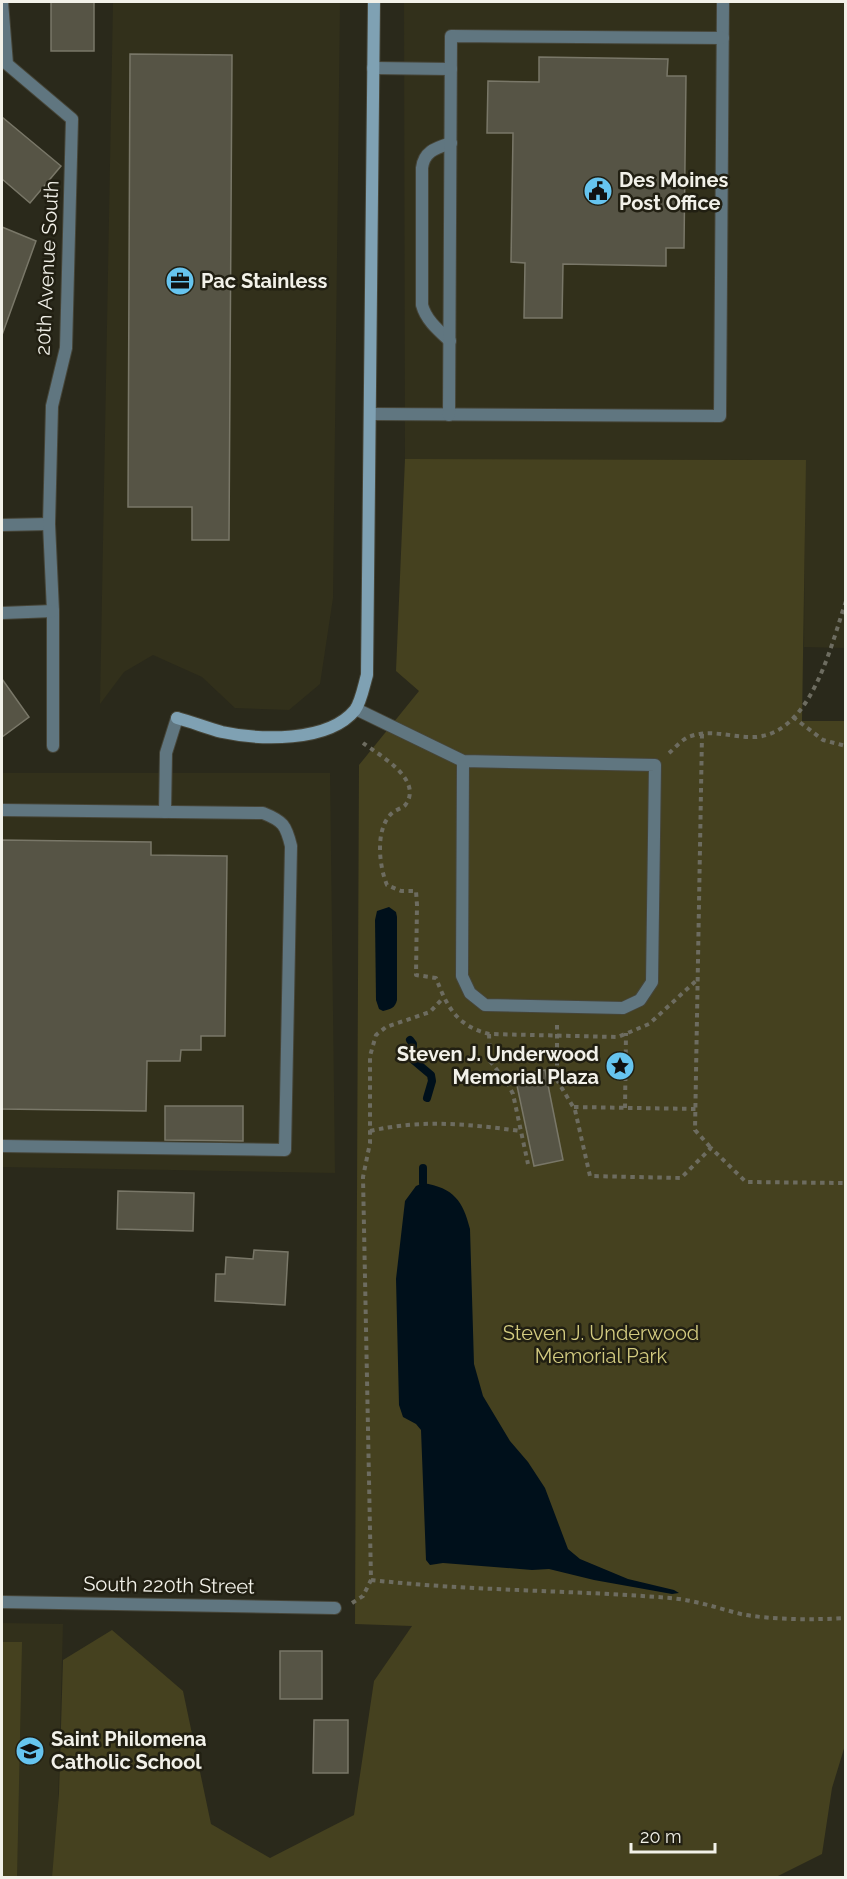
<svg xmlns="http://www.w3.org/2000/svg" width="847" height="1879" font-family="Raleway,sans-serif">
<rect width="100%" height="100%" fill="#2a291b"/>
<g fill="#32301b">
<polygon points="113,2 340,2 333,598 320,684 289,710 235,708 202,677 153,655 124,672 100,704"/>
<polygon points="404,2 845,2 845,648 804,647 805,460 405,459"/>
<polygon points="2,773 330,773 335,1173 2,1167"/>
<polygon points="2,1623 63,1624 56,1877 2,1878"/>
</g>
<g fill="#45411f">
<polygon points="405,459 806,460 802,721 846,721 846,1742 832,1788 822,1854 774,1878 52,1878 59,1793 63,1660 112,1630 183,1691 211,1824 270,1858 354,1815 374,1681 412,1626 355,1624 359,765 419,691 396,671"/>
<polygon points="2,1642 22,1642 17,1877 2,1877"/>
</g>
<g fill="#00101b">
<path d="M389 907 396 912 397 917V1000C395 1008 391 1009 383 1011L379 1009 376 1000 375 920 377 911Z"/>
<path d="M423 1183C454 1188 463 1201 470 1229L474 1364 483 1396 510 1441 528 1462 545 1488 568 1549 580 1559 628 1579 674 1590 679 1593 672 1594 594 1580 549 1569 532 1570 443 1563 430 1565 426 1560 421 1430 416 1424 403 1417 399 1405 396 1279 405 1201 416 1186Z"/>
</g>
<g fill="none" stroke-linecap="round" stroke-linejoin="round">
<g stroke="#00101b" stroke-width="8">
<polyline points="410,1040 413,1044 412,1059 431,1075 432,1081 427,1098"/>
<polyline points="423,1168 423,1183"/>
</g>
</g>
<g fill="#565445" stroke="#797768" stroke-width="1.5">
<rect x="51" y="2" width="43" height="49"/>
<polygon points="130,54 232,55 229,540 192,540 192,507 128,507"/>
<polygon points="539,57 668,59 667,76 686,76 684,248 666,248 666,266 563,264 562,318 524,318 525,263 511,262 513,133 487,133 488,81 539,82"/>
<polygon points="2,117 61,166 30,203 2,179"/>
<polygon points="2,227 36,241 2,335"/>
<polygon points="2,679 29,717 2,737"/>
<polygon points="2,840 151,842 151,855 227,856 225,1036 201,1036 201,1050 181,1050 180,1061 147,1061 146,1111 2,1109"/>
<polygon points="545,1070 563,1160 534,1166 515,1076"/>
<polygon points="165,1106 243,1106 243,1141 165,1140"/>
<polygon points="118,1191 194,1193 193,1231 117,1229"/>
<polygon points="254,1250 288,1252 285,1305 215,1301 216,1274 225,1274 226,1257 253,1259"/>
<rect x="280" y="1651" width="42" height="48"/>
<polygon points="314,1720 348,1720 348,1773 313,1773"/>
</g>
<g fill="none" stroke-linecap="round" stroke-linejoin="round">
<g stroke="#464538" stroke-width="14">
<g id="lane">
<polyline points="373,68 451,69"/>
<path d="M450 341C438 330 426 320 422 305V168C424 151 436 148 451 143"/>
<polyline points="370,414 720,416 723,2"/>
<polyline points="449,415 451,36 723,38"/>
<polyline points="2,525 49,524"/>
<polyline points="356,709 463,761 655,765 652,982 640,1000 623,1008 485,1005 470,993 462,976 463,761"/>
<path d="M2 810 263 813C283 821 286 825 291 846L285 1150 2 1146"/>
<polyline points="165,812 166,753 177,718"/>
</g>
</g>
<g stroke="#464538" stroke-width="14">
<g id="street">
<polyline points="2,2 7,64 72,119 66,348 52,406 49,524 53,611 53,746"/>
<polyline points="2,613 53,611"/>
<polyline points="2,1602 335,1608"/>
</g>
</g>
<g stroke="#464538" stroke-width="14">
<path id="secondary" d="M177 718C192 722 207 728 222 732 259 740 328 743 355 710 361 702 364 685 367 675L374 2"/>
</g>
<g stroke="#6d6c60" stroke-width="4" stroke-dasharray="4.5 4.5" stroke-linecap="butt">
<polyline points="793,717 823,740 846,746"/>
<polyline points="702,734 695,1130 711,1148"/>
<path d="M363 743C379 755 423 779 406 804 403 809 395 809 391 814 375 830 379 866 387 885L401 891H416L417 905 416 975 436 978C447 1007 457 1026 489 1034L618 1037 649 1024 698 979"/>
<path d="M669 753C675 748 683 738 691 736 712 729 734 738 756 737 812 732 831 645 846 601"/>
<polyline points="557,1025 557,1080 575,1110 590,1176 681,1178 711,1148 746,1182 846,1183"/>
<polyline points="489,1034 490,1061 508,1084 513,1094 528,1164"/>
<polyline points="574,1107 696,1109"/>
<polyline points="625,1108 626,1033"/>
<path d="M370 1131C424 1119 466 1124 521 1131"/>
<path d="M371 1580C470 1591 571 1590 670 1598 695 1600 717 1608 741 1614 770 1620 815 1620 846 1618"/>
<polyline points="352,1603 363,1596 371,1580 363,1177 370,1143 370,1056 376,1035 386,1027 430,1012 443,998"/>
</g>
<use href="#lane" stroke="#607680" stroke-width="12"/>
<use href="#street" stroke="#607680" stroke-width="12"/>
<use href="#secondary" stroke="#7fa1b3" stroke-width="12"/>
</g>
<defs>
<g id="civic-disc" transform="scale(1.5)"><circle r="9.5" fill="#66c4ef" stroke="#211f12"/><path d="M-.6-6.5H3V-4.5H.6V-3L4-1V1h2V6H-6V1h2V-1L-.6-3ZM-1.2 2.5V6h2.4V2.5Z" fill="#111"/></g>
<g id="office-disc" transform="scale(1.5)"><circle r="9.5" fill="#66c4ef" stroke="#211f12"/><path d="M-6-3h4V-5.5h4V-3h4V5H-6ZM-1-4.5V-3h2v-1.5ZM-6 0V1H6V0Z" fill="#111"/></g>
<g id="sight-disc" transform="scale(1.5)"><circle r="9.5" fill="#66c4ef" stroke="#211f12"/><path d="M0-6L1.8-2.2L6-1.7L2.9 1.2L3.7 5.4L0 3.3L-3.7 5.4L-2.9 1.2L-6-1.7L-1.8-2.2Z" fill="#111"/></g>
<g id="school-disc" transform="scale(1.5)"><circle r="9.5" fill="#66c4ef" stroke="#211f12"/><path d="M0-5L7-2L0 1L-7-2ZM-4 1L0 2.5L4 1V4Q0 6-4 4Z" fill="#111"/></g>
</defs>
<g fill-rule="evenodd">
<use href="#civic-disc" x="598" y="191"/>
<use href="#office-disc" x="180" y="281"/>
<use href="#sight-disc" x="620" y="1066"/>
<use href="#school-disc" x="30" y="1751"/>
</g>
<g text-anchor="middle" stroke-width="5" stroke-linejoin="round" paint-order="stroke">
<g font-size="20" font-weight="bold" fill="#f2f1e9" stroke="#211f12" text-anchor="start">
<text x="619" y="187">Des Moines<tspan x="619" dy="23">Post Office</tspan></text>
<text x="201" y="288">Pac Stainless</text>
<text x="599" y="1061" text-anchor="end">Steven J. Underwood<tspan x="599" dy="23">Memorial Plaza</tspan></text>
<text x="51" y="1746">Saint Philomena<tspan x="51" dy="23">Catholic School</tspan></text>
</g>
<g font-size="20" fill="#f2f1e9" stroke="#211f12">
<text transform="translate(47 268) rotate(-87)" y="7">20th Avenue South</text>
<text transform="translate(169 1585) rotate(1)" y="7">South 220th Street</text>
</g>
<g font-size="20" fill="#d3cb80" stroke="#211f12">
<text x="601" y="1340">Steven J. Underwood<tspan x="601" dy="23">Memorial Park</tspan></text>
</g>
</g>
<rect width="847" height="1879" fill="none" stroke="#f2f1e9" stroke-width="6"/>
<path d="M631 1843v9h84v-9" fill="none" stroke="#f2f1e9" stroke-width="3"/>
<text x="640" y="1843" font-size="18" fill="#f2f1e9" stroke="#211f12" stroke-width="4.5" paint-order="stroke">20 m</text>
</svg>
